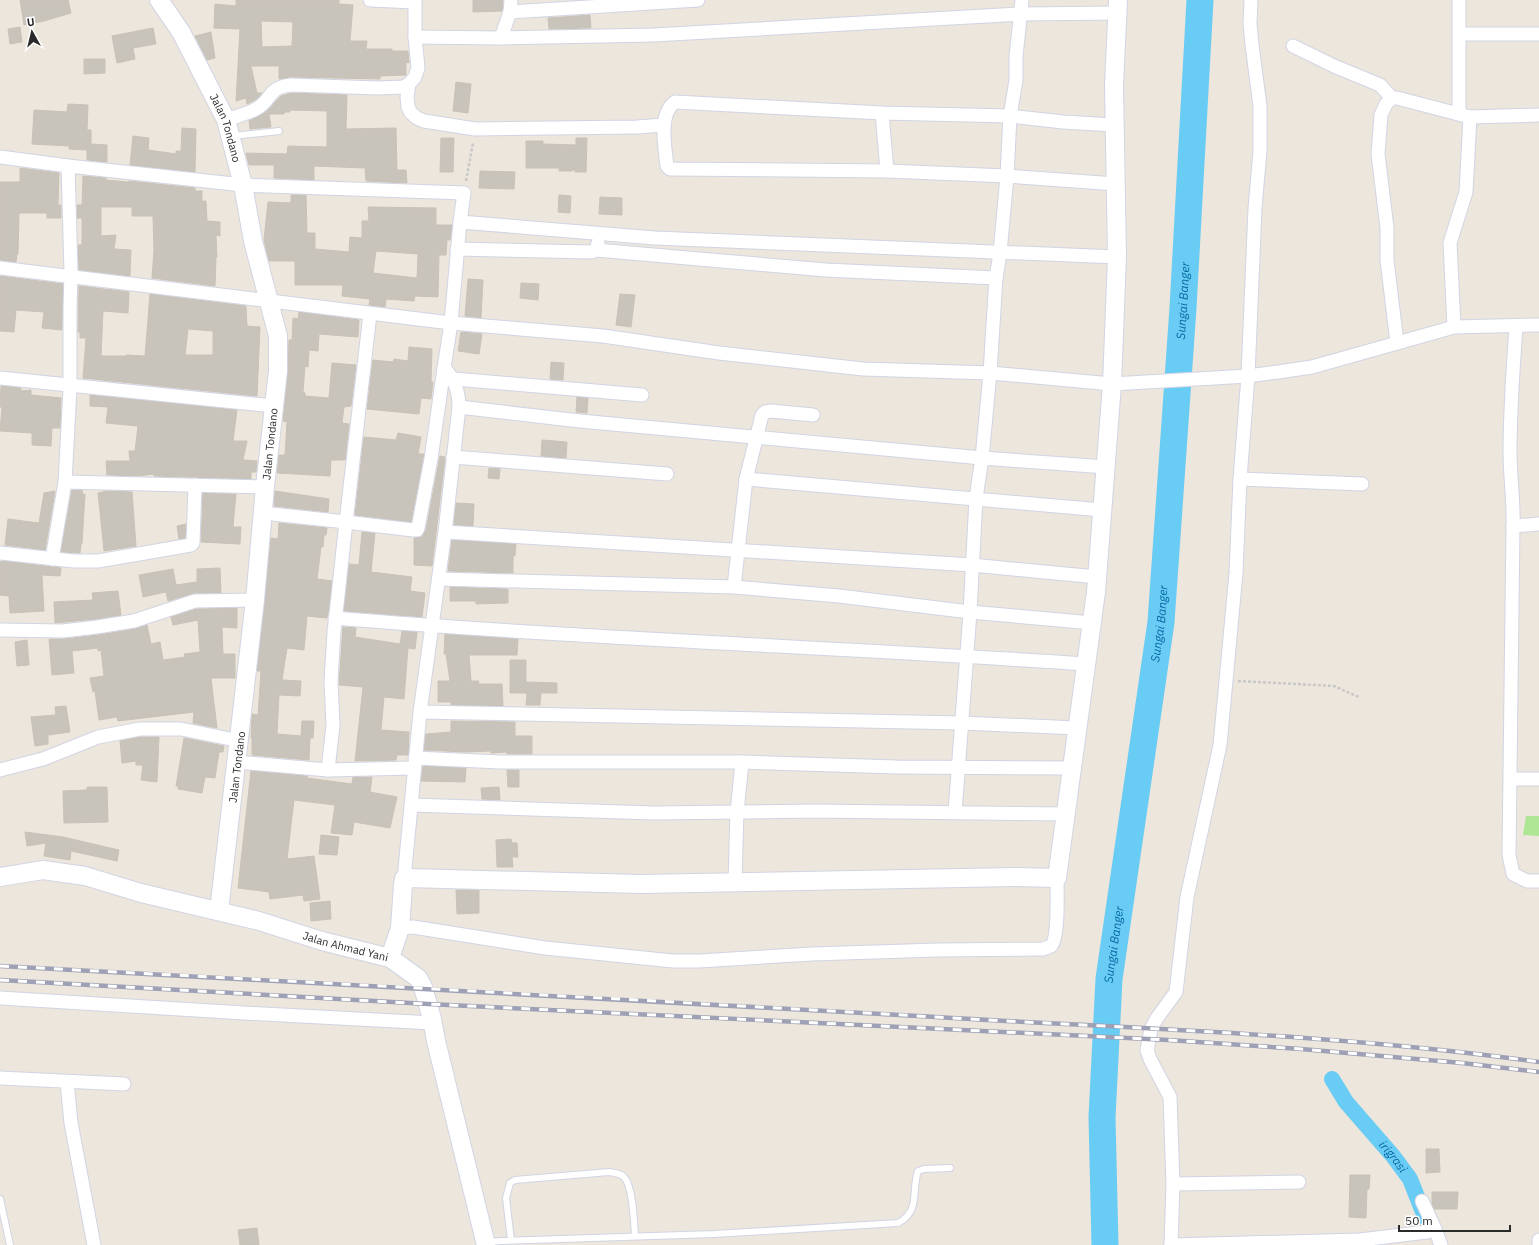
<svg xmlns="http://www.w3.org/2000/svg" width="1539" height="1245" font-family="'IBM Plex Sans',sans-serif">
<rect width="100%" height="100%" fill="#ede6dc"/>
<polygon fill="#afe695" points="1526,816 1539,816 1539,836 1523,835"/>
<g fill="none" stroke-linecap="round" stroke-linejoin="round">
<path stroke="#69ccf4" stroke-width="16" id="s1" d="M1332 1079 1346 1102 1393 1156 1410 1179 1425 1217"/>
<path stroke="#69ccf4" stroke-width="27" id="s2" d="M1105 1245 1102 1117 1109 979 1161 622 1183 308 1200 0"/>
</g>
<g fill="#c8c3bb" stroke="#c9c2b5" fill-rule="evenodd">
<polygon points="20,0 68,0 71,13 44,21 24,25"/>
<path d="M236 0H339V4L353 5 350 41H367L366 49H392V51H408L409 63 406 62V75L380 76V79L291 77 279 79V66H251L257 93H262L257 99 247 104 246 98 236 101 240 29 214 28 215 4 236 6ZM261 21 293 22 292 46 262 47Z"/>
<polygon points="473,0 503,0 502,11 473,12"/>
<polygon points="590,15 591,28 549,29 548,18"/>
<polygon points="20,27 22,42 10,44 8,29"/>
<polygon points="153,28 156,44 133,48 135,59 117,63 112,36"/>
<polygon points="211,32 215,58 207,60 195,36"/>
<polygon points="84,59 105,59 105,73 84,74"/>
<polygon points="456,82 471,84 468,113 453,111"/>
<polygon points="292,93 347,95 346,129 396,128 397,170 406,170 407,183 366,181 365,168 314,166 314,180 274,178 274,165 249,165 246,153 287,154 288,146 327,147 327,111 290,110 290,112 285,112 284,114 269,114 271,127 250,129 249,121 266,112 281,96"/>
<polygon points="68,104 88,105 87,130 91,130 91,144 107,145 107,162 87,160 87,150 69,149 69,146 32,144 34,110 67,112"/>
<polygon points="182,128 196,129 195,172 130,165 133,136 149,138 148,150 176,154 176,151 181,151"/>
<polygon points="441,138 454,138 453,172 440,172"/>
<polygon points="576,138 587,138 586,172 575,172 575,170 572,170 572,171 559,171 559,168 526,168 526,141 543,141 543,144 576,145"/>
<polygon points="20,168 59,173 58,205 61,205 61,218 47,218 47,213 19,213 18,254 17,254 16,262 0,260 0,182 20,182"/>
<polygon points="480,171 515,172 514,189 479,188"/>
<polygon points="83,176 106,178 106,180 128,182 129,181 195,188 195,191 202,191 202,201 206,201 207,221 220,222 220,236 216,235 217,257 216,257 215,286 152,278 154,250 153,216 132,216 132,207 101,207 101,236 116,235 114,249 131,250 130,276 79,270 78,245 82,245 82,218 77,218 77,205 82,205"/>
<path d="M291 195H306L307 233H315V249L349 252 350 237 362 238V221H369L368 207 436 208V225H452L450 240H447L446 255H439L438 297 415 296 414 301 386 299 385 307 369 305 370 299 342 296 343 285H295V261H269L264 240 268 202 291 203ZM376 251 418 254 417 278 373 273Z"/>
<polygon points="559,195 571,196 570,213 558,212"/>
<polygon points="600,197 622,198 622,215 599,214"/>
<polygon points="0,276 63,284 62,330 42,328 44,312 16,310 14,332 0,331"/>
<polygon points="468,279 483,280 481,318 465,316"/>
<polygon points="521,283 539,284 538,300 520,298"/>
<path d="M79 286 129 292 128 313 103 311 101 356H126V355L145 356 150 294 246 306 247 326 260 327 257 396 83 378 86 338H80V332H78ZM188 329 213 331V355H185Z"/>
<polygon points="620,294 635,295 631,327 616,325"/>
<polygon points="299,312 359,320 358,337 319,334 318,351 309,350 308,367 305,366 303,392 305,393 305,396 329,398 332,363 356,365 351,406 344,407 342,423 349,424 345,460 331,460 330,476 277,473 279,455 285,455 287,422 283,421 288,372 289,340 292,340 293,318 298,319"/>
<polygon points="461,332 482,334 479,354 458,351"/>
<polygon points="409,347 432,349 431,382 433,382 431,399 421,398 419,414 367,409 373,360 393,362 394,359 408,361"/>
<polygon points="551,362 564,363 563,380 550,379"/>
<polygon points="1,386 21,388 21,391 31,390 31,395 61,398 60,428 52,428 51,446 32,445 32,433 0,431 2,407 0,407"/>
<polygon points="90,395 237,410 233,441 247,441 243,460 257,461 256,472 251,472 251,479 154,476 153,474 138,476 107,475 106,461 130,461 129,451 135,451 138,426 106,423 108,407 90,406"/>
<polygon points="577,397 588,398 587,413 576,412"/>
<polygon points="398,433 421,437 418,454 424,454 411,522 355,515 364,437 396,440"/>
<polygon points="542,440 567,442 566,458 541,456"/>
<polygon points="440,456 445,457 445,458 432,566 414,565 414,538 422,537 426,530"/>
<polygon points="489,468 500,469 499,479 488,478"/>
<polygon points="72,490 82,490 83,495 85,494 82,544 81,544 80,553 61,552"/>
<polygon points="55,491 45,550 5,545 8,519 39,523 44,493"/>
<polygon points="107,491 132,492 136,546 104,551 98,493"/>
<polygon points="275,491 329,499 328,512 274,506"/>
<polygon points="203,493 236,494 233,527 241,527 240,544 201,542"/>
<polygon points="456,503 474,504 473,526 454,525"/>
<polygon points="279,523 327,528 326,535 324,535 323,547 321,547 317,579 332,581 328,615 327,618 307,616 304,650 287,648 282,680 301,681 300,696 279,695 277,734 301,736 302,721 314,721 313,738 310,738 309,760 252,755 252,738 251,738 252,714 258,715 261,671 257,671 271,538 278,539"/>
<polygon points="186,524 185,538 179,539 177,526"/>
<polygon points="362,532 375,533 371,572 412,577 410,591 425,593 422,617 344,611 349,564 359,565"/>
<polygon points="452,540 516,544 515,556 513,556 513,573 448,571"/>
<polygon points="3,561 61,568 60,576 42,575 44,611 10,613 9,596 0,595 0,562"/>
<polygon points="220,568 221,593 195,593 168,601 166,592 143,597 139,575 173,569 176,585 197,582 197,569"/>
<polygon points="450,587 508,589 508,603 476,604 476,601 450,601"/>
<polygon points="118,591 121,615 96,619 55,623 54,602 93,600 92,593"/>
<polygon points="237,608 237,628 222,627 223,654 235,654 235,678 211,678 217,728 193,723 194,712 118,721 117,717 99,720 95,691 93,692 90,678 104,676 101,650 98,651 98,648 72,651 74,673 52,675 49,639 64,639 98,635 135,629 147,625 151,644 160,642 163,660 185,657 184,654 200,652 198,620 173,625 171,617 196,609"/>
<polygon points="343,627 356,628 355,637 400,644 402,631 417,632 415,649 408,648 404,699 384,697 381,730 409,732 408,755 397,755 396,760 355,761 363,687 339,685"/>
<polygon points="445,634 518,639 517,655 469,655 471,681 479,681 478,684 502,684 503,706 451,705 451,702 438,702 438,681 450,681 446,654 444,654"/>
<polygon points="27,640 29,665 17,666 15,642"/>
<polygon points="510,660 526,660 526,682 557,683 557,693 541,693 540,705 526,705 527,693 510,693"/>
<polygon points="66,706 70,732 48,735 48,744 35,746 31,717 56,715 55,707"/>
<polygon points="451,721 515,722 515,736 532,736 532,754 507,754 507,752 491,753 491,751 466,752 424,750 426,734 451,732"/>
<polygon points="141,737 159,737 157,782 141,780 143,765 136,765 136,761 122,763 120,741"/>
<polygon points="184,738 224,746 223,752 219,752 215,778 205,777 202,793 178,789 178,786 176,786"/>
<polygon points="423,766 466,768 465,782 421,781"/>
<polygon points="507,770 519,770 519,787 508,787"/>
<polygon points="251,771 307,776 307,778 352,784 353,777 372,777 370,792 397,797 390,828 354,822 352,835 331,833 335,805 294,800 287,859 314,856 320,899 304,901 303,895 270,899 269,892 238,888"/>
<polygon points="87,787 107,787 108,822 64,823 63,791 87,790"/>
<polygon points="499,787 500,800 482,799 481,788"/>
<polygon points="25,832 63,837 119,850 117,861 71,851 70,860 44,856 46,843 27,846"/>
<polygon points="321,835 339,837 337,855 319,854"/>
<polygon points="511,839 512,843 517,843 518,857 512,857 513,867 497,867 496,840"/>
<polygon points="456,890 479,890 479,913 457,914"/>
<polygon points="330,901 331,919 311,921 310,903"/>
<polygon points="1426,1149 1439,1149 1440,1172 1426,1173"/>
<polygon points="1350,1175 1370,1175 1369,1189 1367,1189 1366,1218 1349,1217"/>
<polygon points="1432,1192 1458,1192 1457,1209 1434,1209 1432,1204"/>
<polygon points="257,1228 259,1245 240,1245 238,1230"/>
</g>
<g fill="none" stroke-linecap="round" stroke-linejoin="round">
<g stroke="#d1d4e4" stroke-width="8">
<g id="lane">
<polyline points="233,136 279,131"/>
<polyline points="0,1199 10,1245"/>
<path d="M511 1240 506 1198 510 1183 515 1180 609 1172C614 1173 620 1173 624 1177 633 1186 634 1222 635 1236"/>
<path d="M487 1242 502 1241 714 1234 898 1223C921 1211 911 1191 918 1171L924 1169 950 1168"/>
</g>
</g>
<g stroke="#d1d4e4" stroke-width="15">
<g id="street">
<polyline points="370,0 415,2"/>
<polyline points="1459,0 1459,114"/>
<polyline points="510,12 698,0"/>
<polyline points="1460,34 1539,34"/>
<polyline points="415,37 501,38 654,35 1020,14 1117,13"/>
<polyline points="501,38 510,12 511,0"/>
<polyline points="1293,46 1334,66 1380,85 1392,98"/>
<polyline points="409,84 407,97 408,107 411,113 417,118 424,121 475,129 637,127 664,125"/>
<polyline points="882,113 887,171"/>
<path d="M226 120C236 116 247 114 256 109 274 99 266 88 291 85L378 88 403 87 409 84 415 77 418 68 415 37V0"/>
<path d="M1114 125 1063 122 1010 116 882 113 675 102C658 114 665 147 667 166L670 169 887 171 1007 176 1116 184"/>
<path d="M0 157 68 166 243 185 464 193 460 222 451 323 444 368C455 379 459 392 459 407L445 532 420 712 404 879"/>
<polyline points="460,222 655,238 1117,257"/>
<polyline points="457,249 592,252 596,250 598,243"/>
<polyline points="596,250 826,270 996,278"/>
<polyline points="0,268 451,323 603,336 719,353 863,369 990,373 1112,384 1248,376 1278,372 1312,367 1454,327 1539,325"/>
<polyline points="1454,327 1450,243 1466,192 1470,117"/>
<polyline points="1397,343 1387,260 1387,228 1378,154 1381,115 1386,104 1392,98 1397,98 1470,117 1539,115"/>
<polyline points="0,378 274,406"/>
<polyline points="454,379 642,395"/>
<polyline points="459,407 580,421 982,458 1106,467"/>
<polyline points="453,457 667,474"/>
<polyline points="746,479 1102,510"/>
<polyline points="1240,479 1362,484"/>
<polyline points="65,482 265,487"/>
<polyline points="263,513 346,522 370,314"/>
<polyline points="1539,524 1513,526 1509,855 1513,874 1527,881 1539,881"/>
<path d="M1513 526C1514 501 1510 477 1510 452 1510 410 1513 368 1516 327"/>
<polyline points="445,532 972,565 1097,577"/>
<polyline points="0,553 74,561 98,561 191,545 193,543 195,485"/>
<polyline points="52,559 65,482 70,389 70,309 71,272 68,166"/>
<polyline points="439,579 734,587 839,596 970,612 1092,623"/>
<polyline points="734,587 746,479 762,415 765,412 771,411 813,415"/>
<path d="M335 618C585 639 836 647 1086 664"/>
<polyline points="0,630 63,631 97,627 134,621 195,601 255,600"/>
<polyline points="420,712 962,723 1077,728"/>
<polyline points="415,758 500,762 742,762 897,767 1072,768"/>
<polyline points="237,762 328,770 414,768"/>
<polyline points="0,770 43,759 98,737 140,729 181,729 240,741"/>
<polyline points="328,770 333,725 331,681 334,632 346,522 413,530 417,530 418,528 431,459 444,368"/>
<polyline points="1511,779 1539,779"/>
<polyline points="412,805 653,813 815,811 1066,814"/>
<polyline points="955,812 970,612 976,498 982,458 990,373 996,278 1000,253 1007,176 1010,116 1016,80 1016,56 1022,0"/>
<polyline points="735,882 737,812 742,762"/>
<path d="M400 928 413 927 545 948 673 961H699L812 954 937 950 1043 949C1045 948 1049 947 1051 946 1059 938 1057 890 1057 878"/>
<polyline points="0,998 244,1013 433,1023"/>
<polyline points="0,1078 124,1084"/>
<polyline points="67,1082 71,1123 94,1245"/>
<polyline points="1173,1184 1299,1182"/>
<polyline points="1422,1201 1435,1229"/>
<polyline points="1171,1245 1173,1184 1170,1097 1150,1059 1147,1050 1151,1029 1157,1018 1176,992 1187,897 1220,745 1236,573 1240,479 1248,376 1255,208 1260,151 1260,106 1252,45 1250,23 1251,0"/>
<polyline points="1171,1245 1360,1240 1427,1232 1435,1229 1441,1245"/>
<polyline points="1539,1245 1539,1240"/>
</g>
</g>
<g stroke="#d1d4e4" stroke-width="20">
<g id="secondary">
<path id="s3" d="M159 0 181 32 226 120 243 185 253 241 278 336V371L265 487 255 600 219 911"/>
<path id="s4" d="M0 877 43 870 85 876 141 893 259 921 322 941 390 958 418 978 423 987 432 1019 436 1041 486 1245"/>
<polyline points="390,958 400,928 403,885 404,879 407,878 641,884 1015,877 1057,878 1096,592 1112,384 1117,257 1114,85 1118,0"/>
</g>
</g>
<g stroke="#c8c8c8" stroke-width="2.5" stroke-dasharray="3 2" stroke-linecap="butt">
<polyline points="466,181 473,143"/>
<polyline points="1238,681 1334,686 1359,697"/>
</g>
<use href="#lane" stroke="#fff" stroke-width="6"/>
<use href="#street" stroke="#fff" stroke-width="13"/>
<use href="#secondary" stroke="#fff" stroke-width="18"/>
<g stroke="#9ea1b6" stroke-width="4.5">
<g id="rail">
<path d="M0 966C312 982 624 999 936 1017 1138 1029 1339 1034 1539 1062"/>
<polyline points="0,980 428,1004 1168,1040 1301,1049 1462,1063 1539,1072"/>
</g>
</g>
<use href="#rail" stroke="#fff" stroke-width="3" stroke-dasharray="9" stroke-linecap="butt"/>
</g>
<g text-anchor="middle" stroke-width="3" stroke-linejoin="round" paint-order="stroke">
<g font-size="11" fill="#2a2a2a" stroke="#fff">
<text dy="4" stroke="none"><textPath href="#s3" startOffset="145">Jalan Tondano</textPath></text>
<text transform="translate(270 444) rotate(-84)" y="4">Jalan Tondano</text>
<text transform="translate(237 767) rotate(-83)" y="4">Jalan Tondano</text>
<text dy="4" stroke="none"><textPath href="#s4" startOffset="356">Jalan Ahmad Yani</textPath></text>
</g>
<g font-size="12" font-style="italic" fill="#0768a2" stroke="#fff">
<text dy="4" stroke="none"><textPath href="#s2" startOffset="949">Sungai Banger</textPath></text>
<text dy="4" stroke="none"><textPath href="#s2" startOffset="625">Sungai Banger</textPath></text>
<text dy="4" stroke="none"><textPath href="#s2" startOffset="301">Sungai Banger</textPath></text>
<text dy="4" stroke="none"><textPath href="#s1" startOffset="99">irigrasi</textPath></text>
</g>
</g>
<g transform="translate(32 32) rotate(352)" stroke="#ffffff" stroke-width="3" paint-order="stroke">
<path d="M0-3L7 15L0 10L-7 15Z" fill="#2a2a2a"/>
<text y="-6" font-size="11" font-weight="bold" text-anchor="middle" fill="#2a2a2a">U</text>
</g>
<path d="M1399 1225v6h111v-6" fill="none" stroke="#2a2a2a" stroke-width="2"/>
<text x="1405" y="1225" font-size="12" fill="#2a2a2a" stroke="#ffffff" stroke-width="3" paint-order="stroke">50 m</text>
</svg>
